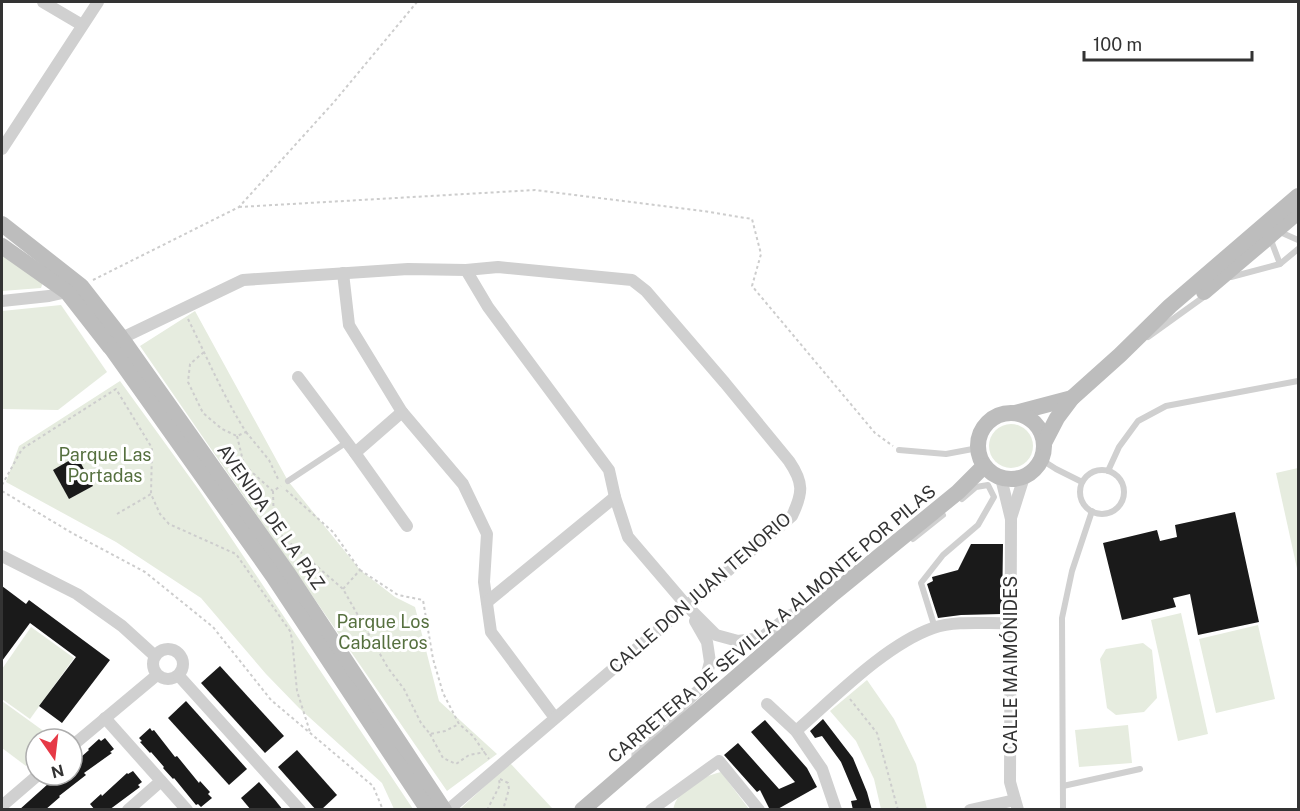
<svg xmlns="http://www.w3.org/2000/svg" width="1300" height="811" font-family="'Public Sans',sans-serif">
<rect width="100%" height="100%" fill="#fff"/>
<g fill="#e6ecdf">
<polygon points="2,253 43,282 41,288 2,291"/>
<polygon points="61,305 107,372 58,410 2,409 2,311"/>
<polygon points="195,311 288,481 360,570 395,597 415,607 439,701 497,754 447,791 140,346"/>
<polygon points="120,381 199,490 413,809 394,809 382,783 299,708 266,674 201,598 116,542 6,482 19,446"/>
<circle cx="1011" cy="446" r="22"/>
<polygon points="1298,468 1298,573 1276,473"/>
<polygon points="1181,613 1208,734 1178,741 1151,620"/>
<polygon points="1258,625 1275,699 1216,713 1199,639"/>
<polygon points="31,627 74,658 30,719 2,699 2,669"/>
<polygon points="1143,643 1152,650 1157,698 1144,712 1116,715 1107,708 1100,659 1106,649"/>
<polygon points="867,680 894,719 916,764 927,809 881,809 874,779 856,741 830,711"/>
<polygon points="2,701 49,735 46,739 36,739 36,752 26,766 2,748"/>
<polygon points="1128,725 1132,763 1079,767 1075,730"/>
<polygon points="510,763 552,808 550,810 459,810"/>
<path d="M721 772 749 809 673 810C677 788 701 777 721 772Z"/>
</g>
<g fill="#1a1a1a">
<polygon points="77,456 93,486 69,499 53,470"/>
<polygon points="1235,512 1259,622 1198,635 1190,594 1173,598 1176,607 1122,620 1103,543 1157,530 1160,541 1177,537 1175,525"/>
<polygon points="971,544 1003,544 1002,614 961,615 938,618 927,584 933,581 932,577 958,570"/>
<polygon points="2,586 26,604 29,600 110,660 62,723 39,706 76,657 30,623 2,661"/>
<polygon points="220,666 284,736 265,753 201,683"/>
<polygon points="186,701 247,769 229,785 168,718"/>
<polygon points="823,719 853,758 867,792 872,810 853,810 851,801 857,800 841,762 822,736 815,738 810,731"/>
<polygon points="765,720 807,768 817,787 776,810 770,810 760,790 757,792 724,755 738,743 779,789 795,782 751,732"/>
<polygon points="150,728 152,731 154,730 175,757 177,756 199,783 200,781 210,792 208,794 212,798 201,807 198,804 196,805 174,778 173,779 163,768 164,767 151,752 150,753 140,742 142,741 139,738"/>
<polygon points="105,738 114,749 110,752 112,753 84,773 86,775 59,796 60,797 45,810 19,810 58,775 72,775 72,765 89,750 88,749 99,739 101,741"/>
<polygon points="297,750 337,795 321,810 316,810 278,767"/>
<polygon points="133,771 142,782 138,785 140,787 109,810 95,810 90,804 101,794 102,796 127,773 128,774"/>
<polygon points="259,782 275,800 283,810 251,810 241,798"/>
</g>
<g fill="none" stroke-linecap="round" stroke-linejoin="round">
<g stroke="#cdcdcd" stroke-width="2" stroke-dasharray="3 3" stroke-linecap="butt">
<polyline points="239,207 535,190 703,211 752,219 761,254 752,286 875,433 893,446"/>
<polyline points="93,280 239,207 334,102 417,2"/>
<path d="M188 319C207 357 223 396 246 432L237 436 222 429 203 413 188 382 190 364 204 352"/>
<polyline points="246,432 269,460 279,481"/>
<polyline points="237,436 244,465 273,491 281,486"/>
<polyline points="2,485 22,449 116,389 152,448 151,494"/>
<polyline points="286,490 333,532 360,570 343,589"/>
<polyline points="2,491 72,533 145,572 213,627 271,700 373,786 383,810"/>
<polyline points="273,491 274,529 343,589 388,668 404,689 421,723 430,734 445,731 459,724"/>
<polyline points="117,514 151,494 160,514 169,524 236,554 290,631 292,639 297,691 310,732"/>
<polyline points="360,570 398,595 423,600 433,659 443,693 459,724 473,736 489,759"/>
<polyline points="850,699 877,733 898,810"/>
<polyline points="430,734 443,758 456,764 469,755 485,752"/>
<polyline points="500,779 508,783 509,789 503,810"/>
<polyline points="487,810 500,785 499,780"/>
</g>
<g stroke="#d0d0d0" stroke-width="6">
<polyline points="1280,232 1298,240"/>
<polyline points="1274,236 1272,243 1280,264"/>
<polyline points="1231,277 1280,264 1298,249"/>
<polyline points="1148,337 1205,296"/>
<polyline points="899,450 946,454 978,448"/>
<polyline points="1042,460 1056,469 1082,482"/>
<circle cx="1102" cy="492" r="22"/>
<polyline points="1108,471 1119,447 1138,421 1166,406 1298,381"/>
<polyline points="288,481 347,442"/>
<polyline points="913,539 943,515"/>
<polyline points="935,628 921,583 943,555 978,525 994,497 988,485 976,487 962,499"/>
<polyline points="1063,786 1140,769"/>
<polyline points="1063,810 1062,618 1072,571 1092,511"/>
</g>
<g stroke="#d0d0d0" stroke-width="12">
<polyline points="43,2 82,25"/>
<polyline points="2,149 98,2"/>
<polyline points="466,270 488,307 609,470 615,497 628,537 687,606 716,635 738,641 761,638 789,616 816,602"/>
<polyline points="343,273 349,325 402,412 463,484 487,534 484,582 491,632 555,718"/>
<polyline points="2,301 49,296 67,292"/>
<path d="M122 338 243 280 408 269 466 270 498 267 632 280 646 291 725 383 789 461C804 483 803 493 792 516L448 810"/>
<polyline points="298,377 355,453"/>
<polyline points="402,412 355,453 407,526"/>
<polyline points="1001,478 1011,519 1010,782 1018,810"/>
<polyline points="1011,518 1024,477"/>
<polyline points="2,556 77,594 122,626 155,656"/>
<polyline points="487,602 615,497"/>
<circle cx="168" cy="664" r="15"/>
<polyline points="179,676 300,810"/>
<polyline points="767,704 796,731 822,769 836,810"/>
<polyline points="105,718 187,810"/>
<path d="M796 731C834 698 885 645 933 628 957 620 987 624 1012 623"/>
<polyline points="72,746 157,675"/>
<polyline points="637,762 638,747 704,685 710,662 707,642 695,621"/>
<polyline points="2,806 38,775"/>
<polyline points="128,810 161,781"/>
<polyline points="651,810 719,761 759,810"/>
<polyline points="970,810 1015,800"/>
</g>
<g stroke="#bdbdbd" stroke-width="16">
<polyline points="2,224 81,286 120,336"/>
<polyline points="2,246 67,292 110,347"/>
<polyline points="1204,292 1298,212"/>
<polyline points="123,340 287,572 444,810"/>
<polyline points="112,349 273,576 428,810"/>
<polyline points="1015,413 1072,398"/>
<circle cx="1011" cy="446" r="33"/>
<polyline points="1044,443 1057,418 1072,398 1120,355 1170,306 1298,196"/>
<polyline points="582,810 834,593 958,492 984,466"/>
</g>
</g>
<g text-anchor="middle" stroke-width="6" stroke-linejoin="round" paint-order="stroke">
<g font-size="18" fill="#56703f" stroke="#fff">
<text x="105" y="461">Parque Las<tspan x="105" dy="21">Portadas</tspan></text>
<text x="383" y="628">Parque Los<tspan x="383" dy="21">Caballeros</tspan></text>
</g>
<g font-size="18" fill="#333" stroke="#fff">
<text transform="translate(271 517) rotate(55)" y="6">AVENIDA DE LA PAZ</text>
<text transform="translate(700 593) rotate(-41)" y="6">CALLE DON JUAN TENORIO</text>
<text transform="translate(772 624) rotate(-40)" y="6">CARRETERA DE SEVILLA A ALMONTE POR PILAS</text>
<text transform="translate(1011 665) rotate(-90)" y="6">CALLE MAIMÓNIDES</text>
</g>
</g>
<rect width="1300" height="811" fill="none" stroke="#333333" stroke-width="6"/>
<g transform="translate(54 757) rotate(166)"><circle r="28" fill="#ffffff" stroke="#adadad" stroke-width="1.5"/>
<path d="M0-4.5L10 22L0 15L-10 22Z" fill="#e63946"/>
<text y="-9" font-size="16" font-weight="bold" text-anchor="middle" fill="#333333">N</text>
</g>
<path d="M1084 51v9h168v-9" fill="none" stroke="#333333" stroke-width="3"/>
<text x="1093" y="51" font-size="18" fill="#333333" stroke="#ffffff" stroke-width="4.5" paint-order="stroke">100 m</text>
</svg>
